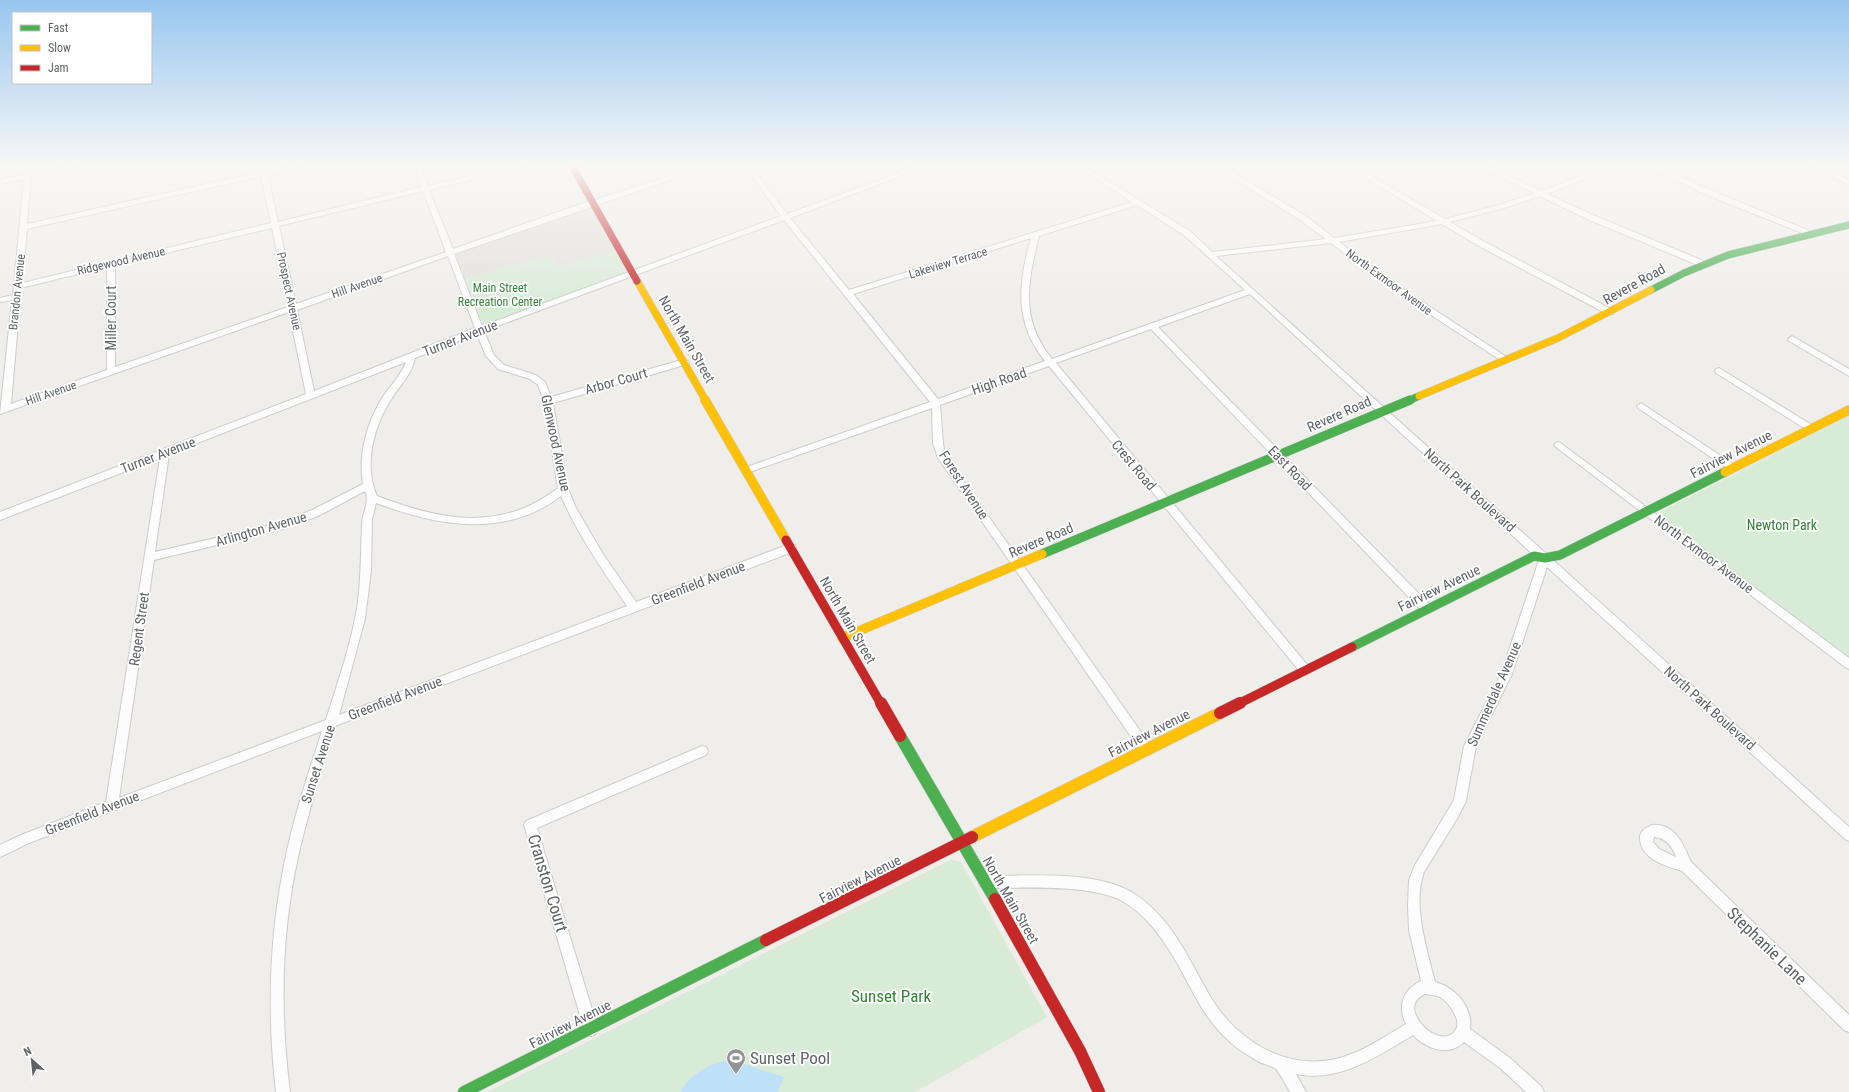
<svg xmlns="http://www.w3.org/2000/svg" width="1849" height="1092" font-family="'Roboto Condensed',sans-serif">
<rect width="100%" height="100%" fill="#efeeea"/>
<polygon fill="#e2e0da" points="592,205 617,251 557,267 552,256 465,279 454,253"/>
<g fill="#d8ebd6">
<polygon points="617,251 628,272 484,327 465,279 552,255 557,267"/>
<polygon points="1849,416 1849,659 1667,522 1662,518 1660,512"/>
<polygon points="951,860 961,862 1047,1017 915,1092 487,1092"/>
</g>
<path fill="#bfe0f9" d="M728 1061 737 1062 784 1077 778 1092H680C691 1075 707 1063 728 1061Z"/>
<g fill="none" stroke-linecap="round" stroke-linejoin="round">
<g stroke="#cbcccc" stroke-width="2">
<g id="street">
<path d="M76 164H88L31 177 27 224 260 172 259 164H265L267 171 298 164H309L268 175 278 222 421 187 413 164H419L428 186 520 164H531L530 165 429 190 453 249 575 206 708 164H717L454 254 482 326 781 216 743 164H749L787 214 894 175 917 164H925L898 177 790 218 849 290 1132 202 1073 164H1080L1190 231 1212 252 1326 239 1300 220 1211 164H1219L1306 216 1334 238 1437 221 1343 164H1351L1445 219 1499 205 1534 193 1475 164H1483L1541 191 1584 175 1606 164H1614L1588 178 1547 194 1593 215 1706 262V266H1700L1587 219 1540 196 1504 208 1450 222 1483 241 1613 310V314H1607L1477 245 1442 224 1339 242 1406 291 1508 358V362L1505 363 1400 295 1331 243 1216 256 1849 827V841L1845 839 1547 567 1512 674 1476 746 1466 801 1458 817 1424 872C1412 905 1427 949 1435 982 1455 987 1473 1007 1470 1029L1510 1058 1542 1087 1544 1092H1526L1500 1068 1464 1042C1449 1057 1426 1049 1413 1035 1378 1056 1339 1083 1296 1074L1306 1092H1290C1286 1085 1281 1075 1276 1069 1272 1066 1264 1064 1259 1062 1244 1053 1230 1044 1219 1031 1199 1009 1188 981 1173 956 1160 935 1145 914 1122 901 1091 884 1022 888 985 888L980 886 979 882 980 878 985 876C1029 876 1095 870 1133 893 1169 915 1187 955 1207 991 1232 1037 1282 1071 1336 1059 1361 1053 1384 1037 1406 1024 1397 1007 1403 989 1421 981L1409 930 1408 906 1409 880 1415 865 1454 800 1464 746 1501 674 1539 560 1250 294 1158 327 1431 606 1432 609 1431 612H1423L1151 329 1056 363 1309 667 1311 670 1309 673 1305 675 1301 673 1049 366 940 405 943 443 945 455 1151 746 1153 750 1151 754 1147 755 1143 754 938 458 933 443 932 408 750 472H744L742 470 744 468 930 402 784 220 484 331 494 355 504 365 536 375 545 382 551 397 685 359 689 362 688 364 553 403 568 489 576 508 603 554 636 602 787 545H795L796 548 795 551 335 726C321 770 308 813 298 857 281 935 280 1014 290 1092H276C267 1014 269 937 285 860 294 816 308 774 322 731L29 843 0 857V845L21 835 106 802 160 458 0 520V512L306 394 289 312 0 414 12 300 0 302V298L13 295 24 179 0 184V180ZM261 176 271 223 22 283 27 229ZM423 191 446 252 296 304 279 226ZM1137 205 1184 235 1245 290 1052 359C1019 319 1028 281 1039 236ZM272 228 288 307 115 367V265ZM1031 238C1018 283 1014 323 1045 361L938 399 853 294ZM448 256 475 328 314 391 297 310ZM107 267V370L11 404 21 288ZM477 334 486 356 498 369 530 379 538 385 544 401 558 488C500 533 440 520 377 496 363 465 374 425 392 398 400 385 412 374 415 358ZM406 362C401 375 392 384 384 395 367 421 358 454 363 484L312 510 276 524 155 552 169 454ZM365 491C370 501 363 512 362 523 361 550 361 576 358 602 352 642 338 681 326 720L119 798 154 560 280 530 318 516ZM561 496C578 535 603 571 627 606L339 715 365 619 371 571 372 519 376 503C438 526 504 539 561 496ZM1425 994C1430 995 1436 995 1440 997 1449 1003 1463 1021 1455 1031 1440 1050 1404 1015 1417 1000 1419 997 1422 996 1425 994Z"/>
<polygon points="1644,164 1652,164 1710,190 1817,234 1816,236 1810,236 1704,194"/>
<polygon points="1807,164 1815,164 1849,180 1849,185"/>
<polygon points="1792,336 1849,369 1849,376 1789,341 1788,339"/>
<polygon points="1719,368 1815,427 1817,429 1815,431 1809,431 1716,373 1715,371 1716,369"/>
<polygon points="1641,403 1736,466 1738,468 1736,470 1730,470 1638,408 1637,406"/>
<polygon points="1559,442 1849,658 1849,669 1845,667 1556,447 1554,445 1556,443"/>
<polygon points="702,746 706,747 708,751 706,755 537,828 598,1029 596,1034 591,1036 586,1034 584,1029 524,825 526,821"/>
<path d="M1652 825C1675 823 1683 844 1691 862L1849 1015V1032L1844 1030 1682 871C1666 866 1640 859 1640 838 1640 830 1646 828 1652 825ZM1654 837C1666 838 1672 846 1676 857L1659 849 1653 842Z"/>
</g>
</g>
<g stroke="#cacacb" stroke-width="8">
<g id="fast-far2">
<polyline points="1651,290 1684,273 1728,255 1849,225"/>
<polyline points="1408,401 1419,396"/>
</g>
</g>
<g stroke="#cacacb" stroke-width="10">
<g id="fast-far1">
<polyline points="1042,554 1410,400"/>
<polyline points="1352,647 1534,556 1545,558 1560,555 1725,472"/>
</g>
</g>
<g stroke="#cacacb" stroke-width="13">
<g id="fast">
<polyline points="900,736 995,899"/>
<polyline points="464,1092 766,940"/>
</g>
</g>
<g stroke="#cacacb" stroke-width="8">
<g id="slow-far2">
<polyline points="637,281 706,401"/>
<polyline points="1419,396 1558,338 1651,290"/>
</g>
</g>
<g stroke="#cacacb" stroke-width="10">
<g id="slow-far1">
<polyline points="705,400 786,540"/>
<polyline points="1725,472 1849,410"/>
<polyline points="842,638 1042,554"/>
</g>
</g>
<g stroke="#cacacb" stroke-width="13">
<polyline id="slow" points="972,837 1220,713"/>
</g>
<g stroke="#cacacb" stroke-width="8">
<polyline id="jam-far2" points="571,164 637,281"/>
</g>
<g stroke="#cacacb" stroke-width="10">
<g id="jam-far1">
<polyline points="786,540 881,704"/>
<polyline points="1238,704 1352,647"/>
</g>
</g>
<g stroke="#cacacb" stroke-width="13">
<g id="jam">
<polyline points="881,703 900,736"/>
<polyline points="1220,713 1240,703"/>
<polyline points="995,899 1080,1051 1099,1092"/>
<polyline points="766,940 972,837"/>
</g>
</g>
<use href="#street" fill="#fdfcfc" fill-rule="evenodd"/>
<use href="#fast-far2" stroke="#4caf50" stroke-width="7"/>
<use href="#fast-far1" stroke="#4caf50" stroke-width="9"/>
<use href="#fast" stroke="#4caf50" stroke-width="12"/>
<use href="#slow-far2" stroke="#ffc107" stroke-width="7"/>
<use href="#slow-far1" stroke="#ffc107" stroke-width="9"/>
<use href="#slow" stroke="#ffc107" stroke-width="12"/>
<use href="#jam-far2" stroke="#c62828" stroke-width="7"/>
<use href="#jam-far1" stroke="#c62828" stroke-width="9"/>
<use href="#jam" stroke="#c62828" stroke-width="12"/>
</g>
<linearGradient id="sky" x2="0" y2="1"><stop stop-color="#97c6ef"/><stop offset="0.52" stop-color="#f8f7f6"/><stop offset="1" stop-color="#f8f7f6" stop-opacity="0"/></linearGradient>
<rect width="1849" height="317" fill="url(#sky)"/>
<defs>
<g id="stadium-pin" transform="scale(1)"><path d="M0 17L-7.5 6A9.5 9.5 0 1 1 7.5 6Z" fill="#919496" stroke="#fff"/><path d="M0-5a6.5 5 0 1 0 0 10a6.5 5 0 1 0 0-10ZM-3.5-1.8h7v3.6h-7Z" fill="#fff"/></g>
</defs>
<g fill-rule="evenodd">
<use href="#stadium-pin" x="736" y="1058"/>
</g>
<g text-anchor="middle" stroke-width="3.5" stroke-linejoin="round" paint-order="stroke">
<g font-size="12" fill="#5f6368" stroke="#fff">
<text transform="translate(121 261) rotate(-13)" y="4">Ridgewood Avenue</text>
<text transform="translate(948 263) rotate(-17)" y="4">Lakeview Terrace</text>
<text transform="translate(1389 282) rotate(36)" y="4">North Exmoor Avenue</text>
<text transform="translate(357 286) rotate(-19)" y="4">Hill Avenue</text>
<text transform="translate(289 291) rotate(78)" y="4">Prospect Avenue</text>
<text transform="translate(17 292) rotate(-84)" y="4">Brandon Avenue</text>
<text transform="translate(51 393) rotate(-19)" y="4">Hill Avenue</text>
</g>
<g font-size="12" fill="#348238" stroke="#fff">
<text x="500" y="292">Main Street<tspan x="500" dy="14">Recreation Center</tspan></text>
</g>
<g font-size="14" fill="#5f6368" stroke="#fff">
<text transform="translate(1634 284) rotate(-29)" y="5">Revere Road</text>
<text transform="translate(111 318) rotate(-90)" y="5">Miller Court</text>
<text transform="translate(460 338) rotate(-21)" y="5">Turner Avenue</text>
<text transform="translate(687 339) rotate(60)" y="5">North Main Street</text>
<text transform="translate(616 381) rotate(-16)" y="5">Arbor Court</text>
<text transform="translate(999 381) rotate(-19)" y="5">High Road</text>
<text transform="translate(1339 414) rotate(-24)" y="5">Revere Road</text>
<text transform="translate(556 443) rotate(78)" y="5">Glenwood Avenue</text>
<text transform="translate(1731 454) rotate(-27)" y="5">Fairview Avenue</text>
<text transform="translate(158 455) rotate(-21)" y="5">Turner Avenue</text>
<text transform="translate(1134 465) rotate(50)" y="5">Crest Road</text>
<text transform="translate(1290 468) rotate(46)" y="5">East Road</text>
<text transform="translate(964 485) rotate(57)" y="5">Forest Avenue</text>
<text transform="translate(1470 490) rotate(42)" y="5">North Park Boulevard</text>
<text transform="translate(261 529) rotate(-16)" y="5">Arlington Avenue</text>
<text transform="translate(1041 540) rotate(-23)" y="5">Revere Road</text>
<text transform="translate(1704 554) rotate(37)" y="5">North Exmoor Avenue</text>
<text transform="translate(698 583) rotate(-21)" y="5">Greenfield Avenue</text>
<text transform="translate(1439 588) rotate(-26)" y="5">Fairview Avenue</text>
<text transform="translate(848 620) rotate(60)" y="5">North Main Street</text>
<text transform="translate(139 629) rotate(-82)" y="5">Regent Street</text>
<text transform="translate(1494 694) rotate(-66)" y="5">Summerdale Avenue</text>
<text transform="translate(395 698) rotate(-21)" y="5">Greenfield Avenue</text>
<text transform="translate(1710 708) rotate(42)" y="5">North Park Boulevard</text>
<text transform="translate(1149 733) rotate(-27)" y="5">Fairview Avenue</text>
<text transform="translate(318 764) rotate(-72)" y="5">Sunset Avenue</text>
<text transform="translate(92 813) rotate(-21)" y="5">Greenfield Avenue</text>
<text transform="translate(860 879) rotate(-27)" y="5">Fairview Avenue</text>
<text transform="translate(1011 900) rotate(60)" y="5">North Main Street</text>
<text transform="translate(570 1024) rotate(-27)" y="5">Fairview Avenue</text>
</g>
<g font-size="14" fill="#348238" stroke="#fff">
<text x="1782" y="530">Newton Park</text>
</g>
<g font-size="17" fill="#5f6368" stroke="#fff">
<text transform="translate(548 883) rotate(73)" y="6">Cranston Court</text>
<text transform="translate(1767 946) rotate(44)" y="6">Stephanie Lane</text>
</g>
<g font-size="17" fill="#348238" stroke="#fff">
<text x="891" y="1002">Sunset Park</text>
</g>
<g font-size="17" fill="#5f6368" stroke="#fff" text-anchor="start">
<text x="750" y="1064">Sunset Pool</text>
</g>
</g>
<rect x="12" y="12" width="140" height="72" fill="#ffffff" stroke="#bfc1c3"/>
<rect x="20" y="25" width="20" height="6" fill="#4caf50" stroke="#bfc1c3"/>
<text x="48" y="32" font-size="12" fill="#5f6368">Fast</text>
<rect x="20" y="45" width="20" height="6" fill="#ffc107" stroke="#bfc1c3"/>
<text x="48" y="52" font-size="12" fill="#5f6368">Slow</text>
<rect x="20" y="65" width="20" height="6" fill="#c62828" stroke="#bfc1c3"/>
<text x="48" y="72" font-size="12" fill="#5f6368">Jam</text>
<g transform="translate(32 1060) rotate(333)" stroke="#ffffff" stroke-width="3" paint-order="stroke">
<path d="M0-3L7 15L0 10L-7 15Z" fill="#5f6368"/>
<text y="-6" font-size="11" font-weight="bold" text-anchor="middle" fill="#5f6368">N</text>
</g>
</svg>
